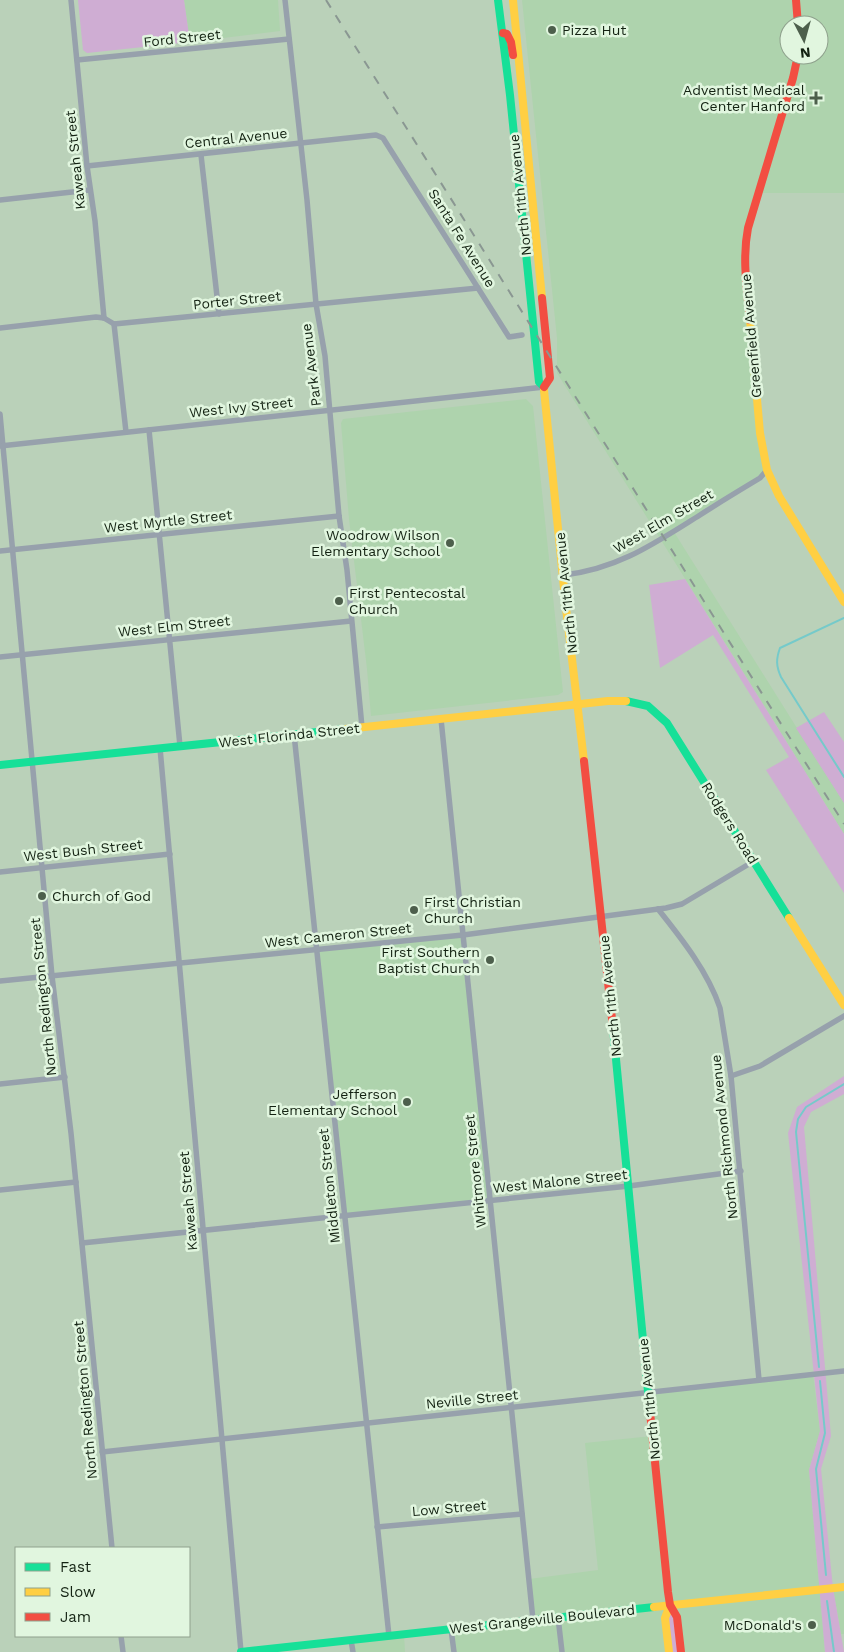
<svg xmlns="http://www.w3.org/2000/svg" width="844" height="1652" font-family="'Work Sans',sans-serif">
<rect width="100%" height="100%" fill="#bad1b9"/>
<g fill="#aed3ad" fill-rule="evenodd">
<polygon points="184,0 278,0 280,31 190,42"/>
<path d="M522 0H844V193H759L745 243 767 470 674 532 844 803V834L557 373V338ZM789 25H819V55H789Z"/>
<polygon points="526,399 533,406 563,692 558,695 371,716 367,669 349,519 341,423 343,419"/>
<polygon points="463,935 473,1004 490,1201 345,1216 317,950"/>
<polygon points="813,1374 820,1431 809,1470 825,1652 454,1652 451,1629 533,1620 529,1579 598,1570 585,1443 652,1436 648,1392"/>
<polygon points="844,1587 844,1634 841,1634 833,1588"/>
<polygon points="404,1634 405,1652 353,1652 351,1640"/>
</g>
<g fill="#cfadd3">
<polygon points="78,0 184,0 190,42 87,53 83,50"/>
<polygon points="685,579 844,834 844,893 766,770 789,757 713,635 660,668 649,585"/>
<polygon points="824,712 844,742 844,803 796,728"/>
<polygon points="844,1076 844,1094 811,1112 804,1127 831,1436 821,1469 833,1588 844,1652 825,1652 809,1470 820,1431 788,1133 797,1107"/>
<polygon points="670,1605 677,1617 681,1652 669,1652 665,1618"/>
</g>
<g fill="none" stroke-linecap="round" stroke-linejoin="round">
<g stroke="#75caca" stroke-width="2">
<path d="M844 618 780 648C776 659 776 666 781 677L844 777"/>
<polyline points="819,1367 796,1132 798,1119 806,1107 844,1084"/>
<polyline points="820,1381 825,1433 816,1469 826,1575"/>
<polyline points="827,1601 834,1652"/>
</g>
<g stroke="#97a1ac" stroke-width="5.5">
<polyline points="71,0 87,166 95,221 104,318"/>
<polyline points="285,0 307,200 316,304 325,356 339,516 347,570 362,727"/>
<polyline points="77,60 289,39"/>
<polyline points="201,155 219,314"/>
<polyline points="87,166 376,135 383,138 509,337 522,335"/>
<polyline points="0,200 90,190"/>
<polyline points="114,324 126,432"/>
<polyline points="0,328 96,317 104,318 114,324 478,288"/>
<polyline points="0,414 52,976 71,1133 112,1548"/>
<polyline points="149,430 180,746"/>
<polyline points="0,446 544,387"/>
<polyline points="0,551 339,516"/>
<path d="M564 575C618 569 655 543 700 515 720 502 740 490 760 478L767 470"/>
<polyline points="0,657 351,621"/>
<polyline points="441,719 533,1620"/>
<polyline points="294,734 389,1636"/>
<polyline points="160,748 241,1652"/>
<polyline points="0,872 170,854"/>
<path d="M658 909C682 939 708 972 720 1008L731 1076 759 1380"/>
<polyline points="0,981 463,935 666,908 682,904 754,861"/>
<polyline points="731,1076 760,1066 844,1016"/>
<polyline points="0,1084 65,1077"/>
<polyline points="0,1190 76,1182"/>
<polyline points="82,1243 629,1186 741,1171"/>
<polyline points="102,1452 844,1371"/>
<polyline points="377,1527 522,1514"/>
<polyline points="558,1617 562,1652"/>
<polyline points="451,1629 454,1652"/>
<polyline points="121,1636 123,1652"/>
<polyline points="351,1640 353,1652"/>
</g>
<g stroke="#16e098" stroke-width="8">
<polyline points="498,0 510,95 539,382 544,387 544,390"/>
<polyline points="626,701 648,706 667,723 789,918"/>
<polyline points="0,765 346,729"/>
<polyline points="613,1028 649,1402"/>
<polyline points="241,1652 654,1607"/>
</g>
<g stroke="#ffcf43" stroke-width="8">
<polyline points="513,0 542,298"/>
<polyline points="750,320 760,433 767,470 779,496 844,602"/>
<polyline points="544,390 566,608 584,761"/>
<polyline points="346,729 608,701 626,701"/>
<polyline points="789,918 844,1005"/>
<polyline points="654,1607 844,1587"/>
<polyline points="669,1652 665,1618 670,1605"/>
</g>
<g stroke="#f24e42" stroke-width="8">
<polyline points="796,0 798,25"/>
<polyline points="503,33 507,34 511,42 513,55"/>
<polyline points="542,298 550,378 544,387"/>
<path d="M750 320C747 289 742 259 748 228L793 78 798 55"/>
<polyline points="584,761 613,1028"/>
<polyline points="649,1402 668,1592 670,1605 677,1617 681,1652"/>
</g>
<polyline stroke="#8a9792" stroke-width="2" stroke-dasharray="9 9" stroke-linecap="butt" points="326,0 844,824"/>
</g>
<g fill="#4d5f4c" stroke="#e1f6df" stroke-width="2">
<circle cx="552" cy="30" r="5"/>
<path d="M813.5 90.5h5v5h5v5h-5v5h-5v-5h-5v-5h5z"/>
<circle cx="450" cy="543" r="5"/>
<circle cx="339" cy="601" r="5"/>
<circle cx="42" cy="896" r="5"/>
<circle cx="414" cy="910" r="5"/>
<circle cx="490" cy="960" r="5"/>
<circle cx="407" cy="1102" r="5"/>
<circle cx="812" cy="1625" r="5"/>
</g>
<g text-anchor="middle" stroke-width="5" stroke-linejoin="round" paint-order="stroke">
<g font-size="14" fill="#132212" stroke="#e1f6df" text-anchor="end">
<text x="562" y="35" text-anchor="start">Pizza Hut</text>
<text x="805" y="95">Adventist Medical<tspan x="805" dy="16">Center Hanford</tspan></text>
<text x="440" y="540">Woodrow Wilson<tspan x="440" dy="16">Elementary School</tspan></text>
<text x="349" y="598" text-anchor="start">First Pentecostal<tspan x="349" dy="16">Church</tspan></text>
<text x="52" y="901" text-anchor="start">Church of God</text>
<text x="424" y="907" text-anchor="start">First Christian<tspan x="424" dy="16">Church</tspan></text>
<text x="480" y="957">First Southern<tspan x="480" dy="16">Baptist Church</tspan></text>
<text x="397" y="1099">Jefferson<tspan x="397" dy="16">Elementary School</tspan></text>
<text x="802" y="1630">McDonald's</text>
</g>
<g font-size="14" fill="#132212" stroke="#e1f6df">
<text transform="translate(182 38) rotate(-6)" y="5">Ford Street</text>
<text transform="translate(236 138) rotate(-6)" y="5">Central Avenue</text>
<text transform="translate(75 160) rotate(-96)" y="5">Kaweah Street</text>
<text transform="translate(520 195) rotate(-96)" y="5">North 11th Avenue</text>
<text transform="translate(462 238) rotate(58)" y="5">Santa Fe Avenue</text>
<text transform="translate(237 300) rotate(-6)" y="5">Porter Street</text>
<text transform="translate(751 336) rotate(-95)" y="5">Greenfield Avenue</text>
<text transform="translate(311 365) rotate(-97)" y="5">Park Avenue</text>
<text transform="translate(241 407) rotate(-6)" y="5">West Ivy Street</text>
<text transform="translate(168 521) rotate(-6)" y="5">West Myrtle Street</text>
<text transform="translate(663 521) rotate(-30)" y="5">West Elm Street</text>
<text transform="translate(566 593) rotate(-96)" y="5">North 11th Avenue</text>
<text transform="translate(174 626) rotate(-6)" y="5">West Elm Street</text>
<text transform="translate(289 735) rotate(-6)" y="5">West Florinda Street</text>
<text transform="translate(730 823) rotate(58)" y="5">Rodgers Road</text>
<text transform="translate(83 850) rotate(-6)" y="5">West Bush Street</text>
<text transform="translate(338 935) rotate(-6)" y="5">West Cameron Street</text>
<text transform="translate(610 996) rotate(-96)" y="5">North 11th Avenue</text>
<text transform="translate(43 997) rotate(-96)" y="5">North Redington Street</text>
<text transform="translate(724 1137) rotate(-96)" y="5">North Richmond Avenue</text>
<text transform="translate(475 1171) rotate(-96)" y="5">Whitmore Street</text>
<text transform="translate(560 1181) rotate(-6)" y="5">West Malone Street</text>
<text transform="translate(329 1186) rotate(-96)" y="5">Middleton Street</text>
<text transform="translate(188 1201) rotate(-95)" y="5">Kaweah Street</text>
<text transform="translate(472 1399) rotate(-6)" y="5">Neville Street</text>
<text transform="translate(649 1399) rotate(-96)" y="5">North 11th Avenue</text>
<text transform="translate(85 1400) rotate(-95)" y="5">North Redington Street</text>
<text transform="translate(449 1508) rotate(-5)" y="5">Low Street</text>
<text transform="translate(542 1619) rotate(-6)" y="5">West Grangeville Boulevard</text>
</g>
</g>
<rect x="15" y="1547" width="175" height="90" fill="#e1f6df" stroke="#8fa18d"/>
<rect x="25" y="1563" width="25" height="8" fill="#16e098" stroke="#8fa18d"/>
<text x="60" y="1572" font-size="15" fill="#132212">Fast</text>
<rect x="25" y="1588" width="25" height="8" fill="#ffcf43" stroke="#8fa18d"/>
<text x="60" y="1597" font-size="15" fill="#132212">Slow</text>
<rect x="25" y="1613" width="25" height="8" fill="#f24e42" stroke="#8fa18d"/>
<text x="60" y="1622" font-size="15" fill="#132212">Jam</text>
<g transform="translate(804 40) rotate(174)"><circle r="24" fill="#e1f6df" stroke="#8fa18d"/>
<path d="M0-4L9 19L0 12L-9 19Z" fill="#4d5f4c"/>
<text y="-8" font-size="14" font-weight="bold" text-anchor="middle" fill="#132212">N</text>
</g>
</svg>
